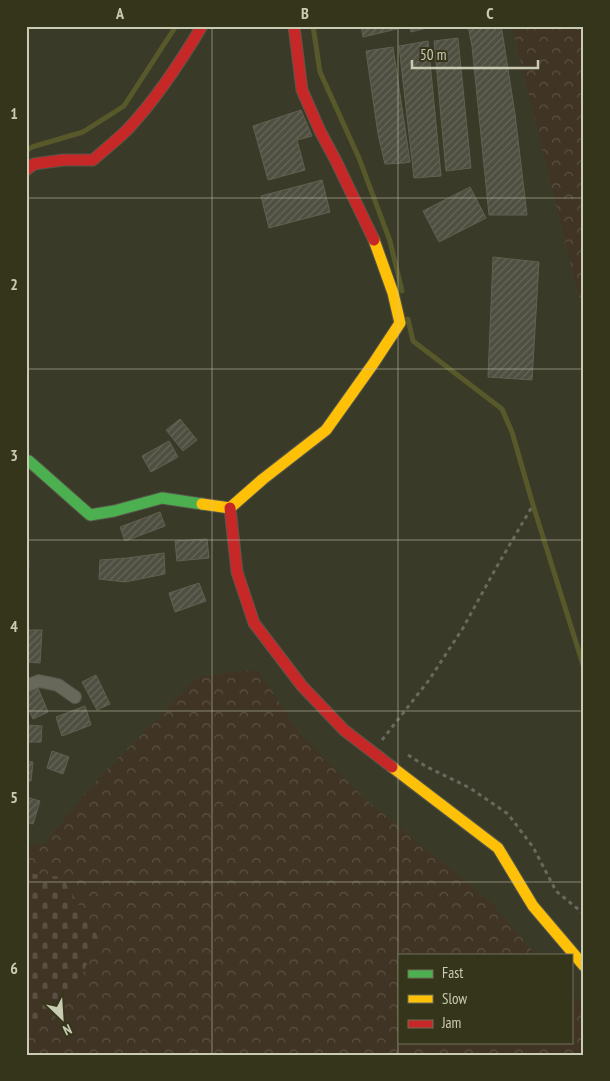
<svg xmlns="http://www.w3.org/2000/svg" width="610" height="1081" font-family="'PT Sans Narrow',sans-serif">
<defs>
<pattern id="forest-crowns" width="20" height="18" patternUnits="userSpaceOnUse" patternTransform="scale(1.25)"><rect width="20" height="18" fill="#403525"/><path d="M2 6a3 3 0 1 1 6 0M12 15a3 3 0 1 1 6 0" fill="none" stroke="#5a5142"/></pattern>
<pattern id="cemetery-stones" width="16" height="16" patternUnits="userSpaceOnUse" patternTransform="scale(1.25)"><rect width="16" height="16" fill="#403525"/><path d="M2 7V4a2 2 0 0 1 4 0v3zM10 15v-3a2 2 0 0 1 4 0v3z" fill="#5a5142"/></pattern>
<pattern id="building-hatch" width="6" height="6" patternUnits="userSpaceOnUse" patternTransform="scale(1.25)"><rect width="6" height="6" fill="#4e4f40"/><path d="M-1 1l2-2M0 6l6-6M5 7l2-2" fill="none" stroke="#666759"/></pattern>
</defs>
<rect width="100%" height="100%" fill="#3a3a29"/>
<g fill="url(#forest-crowns)">
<polygon points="512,26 584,26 584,341 579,297"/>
<polygon points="257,669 301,735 366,800 490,901 536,955 399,955 399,1042 571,1042 571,992 584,1004 584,1055 26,1055 26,844 44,844 93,784 198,677"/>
</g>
<polygon fill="url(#cemetery-stones)" points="26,873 62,877 99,939 76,987 26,1039"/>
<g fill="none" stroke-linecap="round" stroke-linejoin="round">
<g stroke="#58592a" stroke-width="5">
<polyline points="313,26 320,72 359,158 390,241 402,291"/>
<polyline points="26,151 32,147 83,132 124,106 176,26"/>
<polyline points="408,319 413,341 502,409 512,432 533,505 584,668"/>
</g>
</g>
<g fill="url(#building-hatch)" stroke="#616151">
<polygon points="361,26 401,26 401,28 363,37"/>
<polygon points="410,26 434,26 411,32"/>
<polygon points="468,26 501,26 503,37 515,114 527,215 489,215 472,46"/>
<polygon points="458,38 471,168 446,171 434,41"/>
<polygon points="428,41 441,176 414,178 399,46"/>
<polygon points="393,47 410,162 404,163 385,164 378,134 366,51"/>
<polygon points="301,110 312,136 297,140 305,170 268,180 253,126"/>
<polygon points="322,180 330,212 269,228 261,196"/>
<polygon points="470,187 486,218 439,242 423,211"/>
<polygon points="493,257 539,262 532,380 488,377"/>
<polygon points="180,419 197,440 183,451 166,430"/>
<polygon points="169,441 178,457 151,472 142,456"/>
<polygon points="160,512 165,526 125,541 120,527"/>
<polygon points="207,539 209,558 177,561 175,541"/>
<polygon points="164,553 165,574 125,582 99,579 100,560 127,558"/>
<polygon points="26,560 29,561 28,578 26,577"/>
<polygon points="199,583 206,601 175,612 169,593"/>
<polygon points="26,630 42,630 40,663 26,662"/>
<polygon points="96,675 110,704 97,710 82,682"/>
<polygon points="38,688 48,712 33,719 26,704 26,692"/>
<polygon points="85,706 91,725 62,736 56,717"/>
<polygon points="26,725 42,726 41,742 26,742"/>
<polygon points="52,751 69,757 63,774 47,768"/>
<polygon points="26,761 33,762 31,781 26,781"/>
<polygon points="26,797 40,801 33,824 26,822"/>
</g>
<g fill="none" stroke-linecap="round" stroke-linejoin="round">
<g stroke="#575749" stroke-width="14">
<polyline id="street" points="26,686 39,681 58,685 75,697"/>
</g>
<g stroke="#575749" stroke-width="13">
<polyline id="fast" points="26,462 29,461 90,515 114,511 162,498 202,504"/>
</g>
<g stroke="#575749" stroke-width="13">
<g id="slow">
<polyline points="202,504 230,508 263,479 326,430 373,364 400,323 393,293 374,240"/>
<polyline points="392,767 498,848 533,906 584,966"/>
</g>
</g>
<g stroke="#575749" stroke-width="13">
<g id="jam">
<polyline points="294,26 302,90 320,131 336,161 374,240"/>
<path d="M26 170 34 164 63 160H93C104 150 117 140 128 129 157 98 180 63 202 26"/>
<polyline points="230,508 237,572 254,623 302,686 344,730 392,767"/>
</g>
</g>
<g stroke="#6a695d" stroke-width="3" stroke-dasharray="4 4" stroke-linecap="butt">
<polyline points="382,740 429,680 463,628 496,568 533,505"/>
<polyline points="408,755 427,767 470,788 508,814 533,847 556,891 584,914"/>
</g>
<use href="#street" stroke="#67675a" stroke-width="12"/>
<use href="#fast" stroke="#4caf50" stroke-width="11"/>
<use href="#slow" stroke="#ffc107" stroke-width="11"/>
<use href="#jam" stroke="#c62828" stroke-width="11"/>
</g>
<path fill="none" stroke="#cacbb3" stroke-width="1" stroke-opacity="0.55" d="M212 26V1055M398 26V1055M26 198H584M26 369H584M26 540H584M26 711H584M26 882H584"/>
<rect width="610" height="1081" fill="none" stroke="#35351b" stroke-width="55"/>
<rect x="398" y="954" width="175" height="90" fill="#35351b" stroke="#717158"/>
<rect x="408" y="970" width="25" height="8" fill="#4caf50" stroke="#717158"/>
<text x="442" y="978" font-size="15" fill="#cacbb3">Fast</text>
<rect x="408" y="995" width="25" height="8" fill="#ffc107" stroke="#717158"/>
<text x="442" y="1004" font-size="15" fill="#cacbb3">Slow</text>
<rect x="408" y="1020" width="25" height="8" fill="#c62828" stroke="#717158"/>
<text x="442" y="1028" font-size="15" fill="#cacbb3">Jam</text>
<g transform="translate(62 1018) rotate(155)" stroke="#35351b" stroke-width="4" paint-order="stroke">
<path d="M0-4L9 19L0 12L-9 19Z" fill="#cacbb3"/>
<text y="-8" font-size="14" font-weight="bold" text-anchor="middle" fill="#cacbb3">N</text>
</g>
<path d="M412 60v8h126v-8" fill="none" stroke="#cacbb3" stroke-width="2.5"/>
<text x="420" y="60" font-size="15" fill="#cacbb3" stroke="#35351b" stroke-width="4" paint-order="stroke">50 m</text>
<rect x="28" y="28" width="554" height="1026" fill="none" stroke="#cacbb3" stroke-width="2"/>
<g font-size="16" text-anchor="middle" font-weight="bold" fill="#cacbb3">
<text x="120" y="19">A</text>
<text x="305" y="19">B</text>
<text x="490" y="19">C</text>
<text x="14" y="119">1</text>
<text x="14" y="290">2</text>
<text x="14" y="461">3</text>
<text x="14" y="632">4</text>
<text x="14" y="803">5</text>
<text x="14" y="974">6</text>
</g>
</svg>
